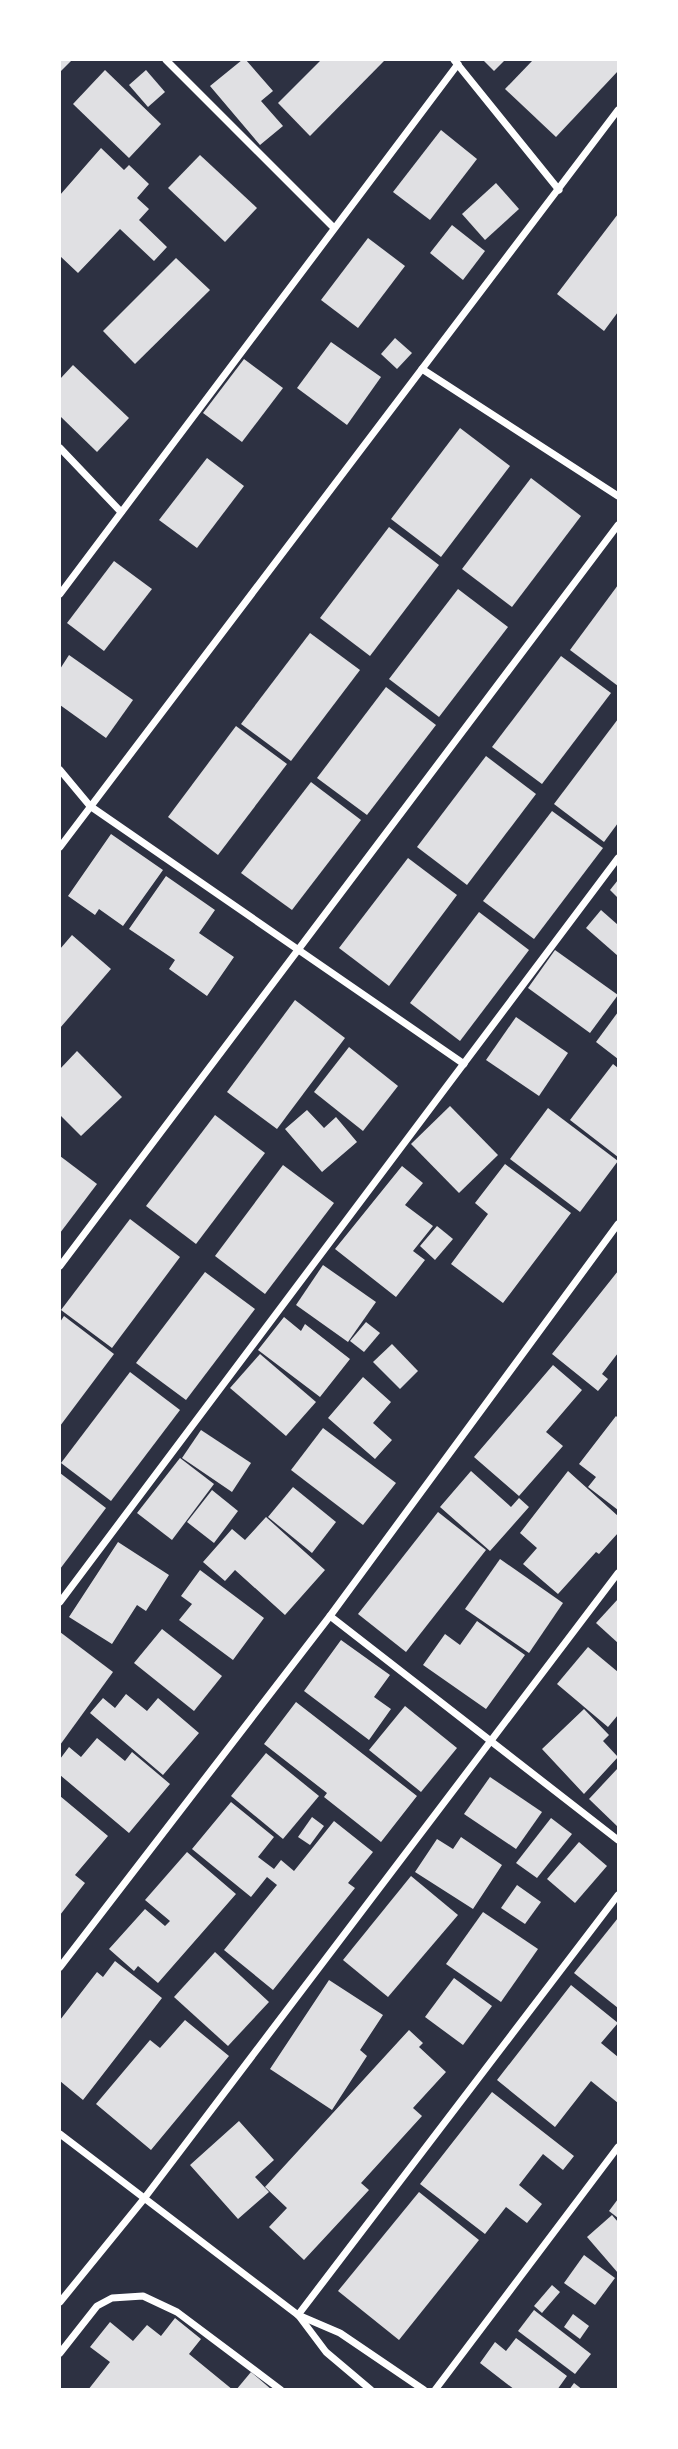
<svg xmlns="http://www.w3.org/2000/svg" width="678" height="2449" font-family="Figtree,sans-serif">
<rect width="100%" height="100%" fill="#2d3142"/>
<g fill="#e0e0e3">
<polygon points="60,60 72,60 60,72"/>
<polygon points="242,60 246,60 273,91 261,101 283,126 260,145 210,86"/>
<polygon points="321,60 384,61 310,136 278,103"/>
<polygon points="483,60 505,60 494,71"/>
<polygon points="533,60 618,60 618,71 556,137 505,89"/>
<polygon points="105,70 161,124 129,158 73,104"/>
<polygon points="146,70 165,92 148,107 129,85"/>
<polygon points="441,130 477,159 430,220 393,192"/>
<polygon points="101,148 124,170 129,165 149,184 137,198 149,209 139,220 167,247 154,261 120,229 78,273 60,256 60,195"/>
<polygon points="200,155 257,208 225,242 168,188"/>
<polygon points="496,183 519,209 485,240 462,214"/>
<polygon points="618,214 618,312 604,331 557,294"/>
<polygon points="452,225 485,251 463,280 430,253"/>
<polygon points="368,238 405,266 358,328 321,300"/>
<polygon points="176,258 210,290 135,364 103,331"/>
<polygon points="395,338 412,353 397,369 381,354"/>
<polygon points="331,342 381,377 347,425 297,388"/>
<polygon points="244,359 283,388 242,442 203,413"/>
<polygon points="73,365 129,418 97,452 60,416 60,379"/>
<polygon points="460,428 510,466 441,557 391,519"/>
<polygon points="207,458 244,486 197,548 159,520"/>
<polygon points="531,478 581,516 512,607 462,569"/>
<polygon points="389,527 439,565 370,656 320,618"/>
<polygon points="114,561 152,589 104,651 67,623"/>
<polygon points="618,585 618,686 570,650"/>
<polygon points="458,589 508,627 439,717 389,679"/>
<polygon points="310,633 360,670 291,761 241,724"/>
<polygon points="69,655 133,700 106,738 60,705 60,669"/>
<polygon points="561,656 611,693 542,784 492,747"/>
<polygon points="386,687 436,725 367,815 317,778"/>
<polygon points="618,719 618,823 604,842 554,804"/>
<polygon points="236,726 287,764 218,855 168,817"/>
<polygon points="486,756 536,794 467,885 417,847"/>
<polygon points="311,782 361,820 292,910 241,873"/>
<polygon points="552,811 603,848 534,939 483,901"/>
<polygon points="111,834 163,870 123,926 99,909 95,915 68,896"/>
<polygon points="408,858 457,895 389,986 339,948"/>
<polygon points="166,876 215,910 199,933 234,957 207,996 169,969 175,960 129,929"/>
<polygon points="618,880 618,898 610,890"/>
<polygon points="601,910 618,925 618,956 586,928"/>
<polygon points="479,912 529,950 460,1041 410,1003"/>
<polygon points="72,935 111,969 60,1028 60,949"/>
<polygon points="555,950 618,995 590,1033 528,988"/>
<polygon points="295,1000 345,1038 277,1129 227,1092"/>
<polygon points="618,1012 618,1059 596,1042"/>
<polygon points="516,1017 568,1053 539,1096 486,1060"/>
<polygon points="349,1047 398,1086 363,1131 314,1092"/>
<polygon points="77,1051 122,1097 81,1136 60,1115 60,1069"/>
<polygon points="613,1064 618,1068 618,1157 570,1120"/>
<polygon points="450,1106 498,1155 459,1193 411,1144"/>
<polygon points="548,1108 618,1161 580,1212 510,1159"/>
<polygon points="307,1110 324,1128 336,1117 357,1142 322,1172 285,1129"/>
<polygon points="215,1115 265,1153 196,1244 146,1206"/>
<polygon points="60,1156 97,1184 60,1233"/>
<polygon points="505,1164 571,1213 503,1303 451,1264 488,1214 475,1203"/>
<polygon points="283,1165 334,1203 265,1294 215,1256"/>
<polygon points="402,1166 423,1183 405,1205 433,1226 413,1251 425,1260 396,1297 335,1249"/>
<polygon points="130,1219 180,1257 112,1348 61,1310"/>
<polygon points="437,1226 453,1239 435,1260 420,1246"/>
<polygon points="323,1265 376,1302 348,1342 296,1305"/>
<polygon points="618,1271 618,1353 602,1374 608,1379 598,1391 552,1354"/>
<polygon points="205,1272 255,1309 186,1400 136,1363"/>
<polygon points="64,1316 114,1354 60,1426 60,1322"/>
<polygon points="284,1317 301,1331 305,1324 350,1359 320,1397 258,1350"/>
<polygon points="366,1322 380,1333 364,1352 350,1341"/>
<polygon points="392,1344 418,1371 400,1389 373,1362"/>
<polygon points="260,1354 316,1402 286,1436 230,1388"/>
<polygon points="553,1365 582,1390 546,1432 563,1446 519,1496 474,1457"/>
<polygon points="130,1372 180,1410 111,1501 61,1463"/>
<polygon points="363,1377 391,1402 373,1423 392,1440 375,1459 328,1418"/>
<polygon points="616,1416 618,1418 618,1510 588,1487 596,1477 579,1464"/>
<polygon points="323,1428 396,1483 363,1525 291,1470"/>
<polygon points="201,1430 251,1463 232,1492 182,1458"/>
<polygon points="180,1458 214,1484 172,1540 137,1513"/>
<polygon points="471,1471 511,1507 519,1498 529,1507 490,1551 440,1507"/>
<polygon points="568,1471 618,1516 618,1533 599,1554 596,1552 558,1594 523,1564 537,1548 520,1533"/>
<polygon points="60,1473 106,1508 60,1569"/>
<polygon points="293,1487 336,1522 312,1553 268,1517"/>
<polygon points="212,1490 238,1511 214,1543 187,1522"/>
<polygon points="438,1512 486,1550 406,1652 358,1614"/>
<polygon points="266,1517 325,1570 285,1615 235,1570 225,1581 203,1562 232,1529 245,1540"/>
<polygon points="118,1542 169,1575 146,1611 137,1605 112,1644 69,1617"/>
<polygon points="500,1559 563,1603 529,1653 465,1609"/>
<polygon points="200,1570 264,1618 233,1660 179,1620 192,1604 181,1596"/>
<polygon points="618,1599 618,1643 596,1623"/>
<polygon points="477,1621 525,1655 486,1709 423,1665 445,1634 460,1645"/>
<polygon points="162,1629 222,1676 194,1711 134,1663"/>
<polygon points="60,1632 113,1672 60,1745"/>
<polygon points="341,1640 390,1675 374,1697 391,1709 369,1740 304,1691"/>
<polygon points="588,1647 618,1672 618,1715 608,1727 557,1684"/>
<polygon points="126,1694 147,1711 158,1698 199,1733 163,1775 90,1713 103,1698 115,1708"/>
<polygon points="296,1702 417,1796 381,1842 324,1797 327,1793 264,1744"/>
<polygon points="405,1706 457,1748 421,1792 369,1750"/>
<polygon points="584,1709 609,1735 603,1741 618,1757 584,1794 542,1749"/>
<polygon points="97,1738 125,1761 132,1752 170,1784 129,1833 60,1775 60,1759 69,1747 81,1757"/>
<polygon points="266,1753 319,1796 283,1839 231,1796"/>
<polygon points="618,1768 618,1827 589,1799"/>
<polygon points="490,1777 542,1812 516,1849 464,1814"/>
<polygon points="60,1796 108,1836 75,1875 85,1883 60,1915"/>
<polygon points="231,1802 274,1837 258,1857 274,1869 281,1860 294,1871 334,1821 373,1852 348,1883 355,1888 273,1990 224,1950 277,1885 267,1877 251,1897 192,1849"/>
<polygon points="312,1817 324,1826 310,1845 298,1837"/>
<polygon points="551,1818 572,1834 537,1878 516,1863"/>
<polygon points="461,1837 502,1865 473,1909 415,1872 437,1839 453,1849"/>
<polygon points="579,1842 607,1866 575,1903 547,1879"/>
<polygon points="187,1852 236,1894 158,1983 138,1966 134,1971 109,1949 145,1909 165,1926 170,1921 145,1900"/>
<polygon points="411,1876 458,1915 388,1997 343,1960"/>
<polygon points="517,1885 541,1902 525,1924 501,1908"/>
<polygon points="483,1912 538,1949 501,2002 446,1964"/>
<polygon points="618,1918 618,2008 574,1973"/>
<polygon points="215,1952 269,2002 228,2046 174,1997"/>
<polygon points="115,1961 162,1998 83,2100 60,2081 60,2020 97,1972 103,1977"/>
<polygon points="454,1978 492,2006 463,2045 425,2017"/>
<polygon points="329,1980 383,2015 360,2050 367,2056 332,2110 270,2069"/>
<polygon points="571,1985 618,2023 601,2043 618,2057 618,2103 591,2081 555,2127 497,2080"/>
<polygon points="185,2020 229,2056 151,2150 96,2104 150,2040 160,2048"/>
<polygon points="409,2030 423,2043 419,2047 446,2072 413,2108 422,2116 361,2183 369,2190 304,2260 269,2227 287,2208 265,2187"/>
<polygon points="492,2092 574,2156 563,2170 543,2154 519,2185 542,2204 527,2223 506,2207 485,2234 420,2184"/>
<polygon points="239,2121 274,2160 255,2177 269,2192 238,2219 190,2165"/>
<polygon points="419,2192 479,2240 399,2340 338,2291"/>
<polygon points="618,2199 618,2218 609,2211"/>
<polygon points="612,2215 618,2222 618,2273 587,2237"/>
<polygon points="584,2255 615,2278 595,2305 564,2283"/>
<polygon points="552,2285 560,2292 542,2313 534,2306"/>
<polygon points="534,2310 591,2354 575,2374 518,2331"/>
<polygon points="573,2314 589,2326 580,2339 564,2327"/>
<polygon points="175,2318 201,2339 189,2354 233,2390 88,2390 110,2362 90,2347 110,2322 133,2341 147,2325 161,2336"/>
<polygon points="516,2338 567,2376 557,2390 515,2390 480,2363 495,2342 506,2351"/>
<polygon points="251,2372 272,2390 236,2390"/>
<polygon points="574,2383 583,2390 569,2390"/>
</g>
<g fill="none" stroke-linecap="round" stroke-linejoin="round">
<g stroke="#fff" stroke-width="7">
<polyline points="166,60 334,228"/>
<polyline points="454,60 559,190"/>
<polyline points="422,369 618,496"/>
<polyline points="60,448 121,512"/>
<polyline points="60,594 458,64"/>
<polyline points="60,770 90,806 464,1064"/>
<polyline points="60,847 618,110"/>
<polyline points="60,1266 618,525"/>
<polyline points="60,1602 618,858"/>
<polyline points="330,1616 618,1840"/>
<polyline points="60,1967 330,1616 618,1224"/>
<polyline points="60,2134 298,2315 340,2333 424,2390"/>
<polyline points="60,2302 143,2200 618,1573"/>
<polyline points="298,2315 618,1895"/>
<polyline points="299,2316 326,2352 371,2390"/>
<polyline points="60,2353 97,2306 112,2298 143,2296 177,2312 281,2390"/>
<polyline points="435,2390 618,2147"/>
</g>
</g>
<rect width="678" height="2449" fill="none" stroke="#ffffff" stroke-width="122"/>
</svg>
